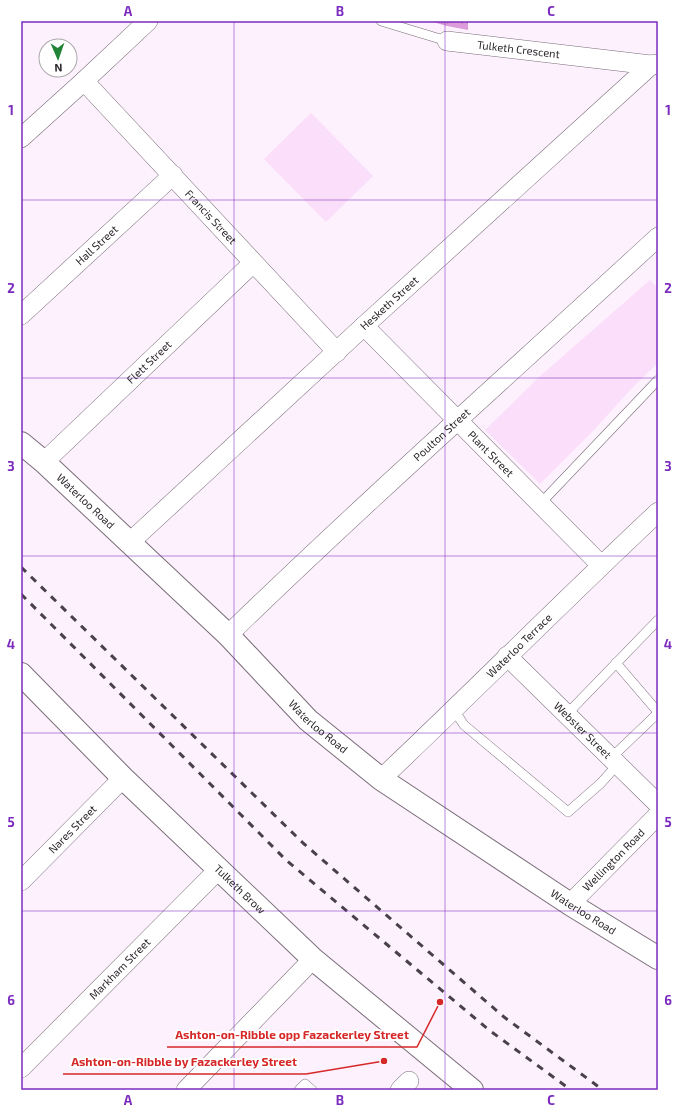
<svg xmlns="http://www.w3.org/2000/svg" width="679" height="1111" font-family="'Exo 2',sans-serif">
<defs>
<pattern id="forest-crowns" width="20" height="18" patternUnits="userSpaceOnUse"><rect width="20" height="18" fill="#dc9cdc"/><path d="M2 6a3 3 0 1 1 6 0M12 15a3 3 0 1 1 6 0" fill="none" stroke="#b37fb3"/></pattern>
</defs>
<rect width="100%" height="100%" fill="#fef1fe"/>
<g fill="#fadefa">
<polygon points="311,113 373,176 326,222 264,159"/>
<polygon points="650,280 658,288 658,363 634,386 593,431 540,484 485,430 539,377"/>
</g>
<polygon fill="url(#forest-crowns)" points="429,21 468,21 468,30 447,26"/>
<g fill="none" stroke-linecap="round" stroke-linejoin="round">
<g stroke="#786c77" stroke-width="10">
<g id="service">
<polyline points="381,21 447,41"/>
<polyline points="540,504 658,380"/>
<polyline points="616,663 658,712"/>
<polyline points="454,710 464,725 568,812 601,783 617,765"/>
<polyline points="566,715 658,620"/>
<polyline points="611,758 658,713"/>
<polyline points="299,1090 305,1084 312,1090"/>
</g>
</g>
<g stroke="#786c77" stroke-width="20">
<g id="minor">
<path id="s1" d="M447 41 651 65 658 64"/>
<path id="s2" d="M84 81 337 352"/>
<polyline points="21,138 84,81 148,21"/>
<path id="s3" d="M21 315 173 175"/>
<path id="s4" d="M364 326 601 565"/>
<path id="s5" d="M44 462 253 263"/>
<path id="s6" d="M129 543 364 326 651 65"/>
<path id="s7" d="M228 635C368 499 514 370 658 237"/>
<path id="s8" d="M507 656 658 804"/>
<path id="s9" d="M381 779C474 691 564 600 658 512"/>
<path id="s10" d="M21 881 123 778"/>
<path id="s11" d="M570 904 658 815"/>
<path id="s12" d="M21 1068 218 870"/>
<polyline points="186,1090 313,959"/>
<polyline points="400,1090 409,1081"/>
</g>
</g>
<g stroke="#786c77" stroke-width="24">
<g id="tertiary">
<path id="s13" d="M21 443 44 462 228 635 308 720 381 779 570 904 658 958"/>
</g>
</g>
<g stroke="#786c77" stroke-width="24">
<g id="secondary">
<path id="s14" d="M21 674 123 778 313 959 472 1090"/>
</g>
</g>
<use href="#service" stroke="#fff" stroke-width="9"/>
<use href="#minor" stroke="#fff" stroke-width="19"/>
<use href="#tertiary" stroke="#fff" stroke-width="22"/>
<use href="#secondary" stroke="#fff" stroke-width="22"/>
<g stroke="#484248" stroke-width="3" stroke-dasharray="7 7" stroke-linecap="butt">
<polyline points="21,567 303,843 504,1017 603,1090"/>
<polyline points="21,594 286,860 489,1030 571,1090"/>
</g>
</g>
<path fill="none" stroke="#7b2cbf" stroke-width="1" stroke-opacity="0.55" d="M234 21V1090M445 21V1090M21 200H658M21 378H658M21 556H658M21 733H658M21 911H658"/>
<g text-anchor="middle" stroke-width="4" stroke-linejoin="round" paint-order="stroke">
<g font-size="11" fill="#2b262b" stroke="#fff">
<text dy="4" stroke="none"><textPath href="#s1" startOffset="72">Tulketh Crescent</textPath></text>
<text dy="4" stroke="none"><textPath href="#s2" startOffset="186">Francis Street</textPath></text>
<text dy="4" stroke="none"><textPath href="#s3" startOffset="103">Hall Street</textPath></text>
<text dy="4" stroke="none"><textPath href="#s6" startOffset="354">Hesketh Street</textPath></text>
<text dy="4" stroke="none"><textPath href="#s5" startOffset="145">Flett Street</textPath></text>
<text dy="4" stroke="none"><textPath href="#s7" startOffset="293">Poulton Street</textPath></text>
<text dy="4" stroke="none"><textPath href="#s4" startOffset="180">Plant Street</textPath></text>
<text dy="4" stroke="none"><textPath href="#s13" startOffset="87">Waterloo Road</textPath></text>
<text dy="4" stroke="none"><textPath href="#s9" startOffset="192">Waterloo Terrace</textPath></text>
<text dy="4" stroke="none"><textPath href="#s13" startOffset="411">Waterloo Road</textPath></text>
<text dy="4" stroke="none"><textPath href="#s8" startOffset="106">Webster Street</textPath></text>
<text dy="4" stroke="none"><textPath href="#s10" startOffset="73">Nares Street</textPath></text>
<text dy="4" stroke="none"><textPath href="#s11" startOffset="62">Wellington Road</textPath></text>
<text dy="4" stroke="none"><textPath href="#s14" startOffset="307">Tulketh Brow</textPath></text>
<text dy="4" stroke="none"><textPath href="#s13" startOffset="735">Waterloo Road</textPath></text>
<text dy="4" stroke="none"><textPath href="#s12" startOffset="140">Markham Street</textPath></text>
</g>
</g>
<path fill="none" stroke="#d62828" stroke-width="1.5" d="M440 1002L417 1047H167M384 1061L306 1074H63"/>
<g fill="#d62828" stroke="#fff" stroke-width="1.5">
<circle cx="440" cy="1002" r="4"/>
<circle cx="384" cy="1061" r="4"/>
</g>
<g font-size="12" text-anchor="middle" font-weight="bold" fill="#d62828" stroke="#fff" stroke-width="4" stroke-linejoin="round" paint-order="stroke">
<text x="292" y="1039">Ashton-on-Ribble opp Fazackerley Street</text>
<text x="184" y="1066">Ashton-on-Ribble by Fazackerley Street</text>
</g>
<rect width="679" height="1111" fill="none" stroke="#ffffff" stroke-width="44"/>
<g transform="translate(58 58) rotate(178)"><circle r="19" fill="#ffffff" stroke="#aaa8aa"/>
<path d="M0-3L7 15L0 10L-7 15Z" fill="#218437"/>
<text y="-6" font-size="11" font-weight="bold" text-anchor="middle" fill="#2b262b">N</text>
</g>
<rect x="22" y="22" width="635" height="1067" fill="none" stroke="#7b2cbf" stroke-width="1.5"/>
<g font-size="13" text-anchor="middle" font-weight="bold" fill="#7b2cbf">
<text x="128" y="16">A</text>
<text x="340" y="16">B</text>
<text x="551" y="16">C</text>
<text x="11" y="115">1</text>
<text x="668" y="115">1</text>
<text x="11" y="293">2</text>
<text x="668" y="293">2</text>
<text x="11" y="471">3</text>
<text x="668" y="471">3</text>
<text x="11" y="649">4</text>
<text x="668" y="649">4</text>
<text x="11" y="827">5</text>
<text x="668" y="827">5</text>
<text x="11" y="1005">6</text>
<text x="668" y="1005">6</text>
<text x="128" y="1105">A</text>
<text x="340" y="1105">B</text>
<text x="551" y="1105">C</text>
</g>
</svg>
